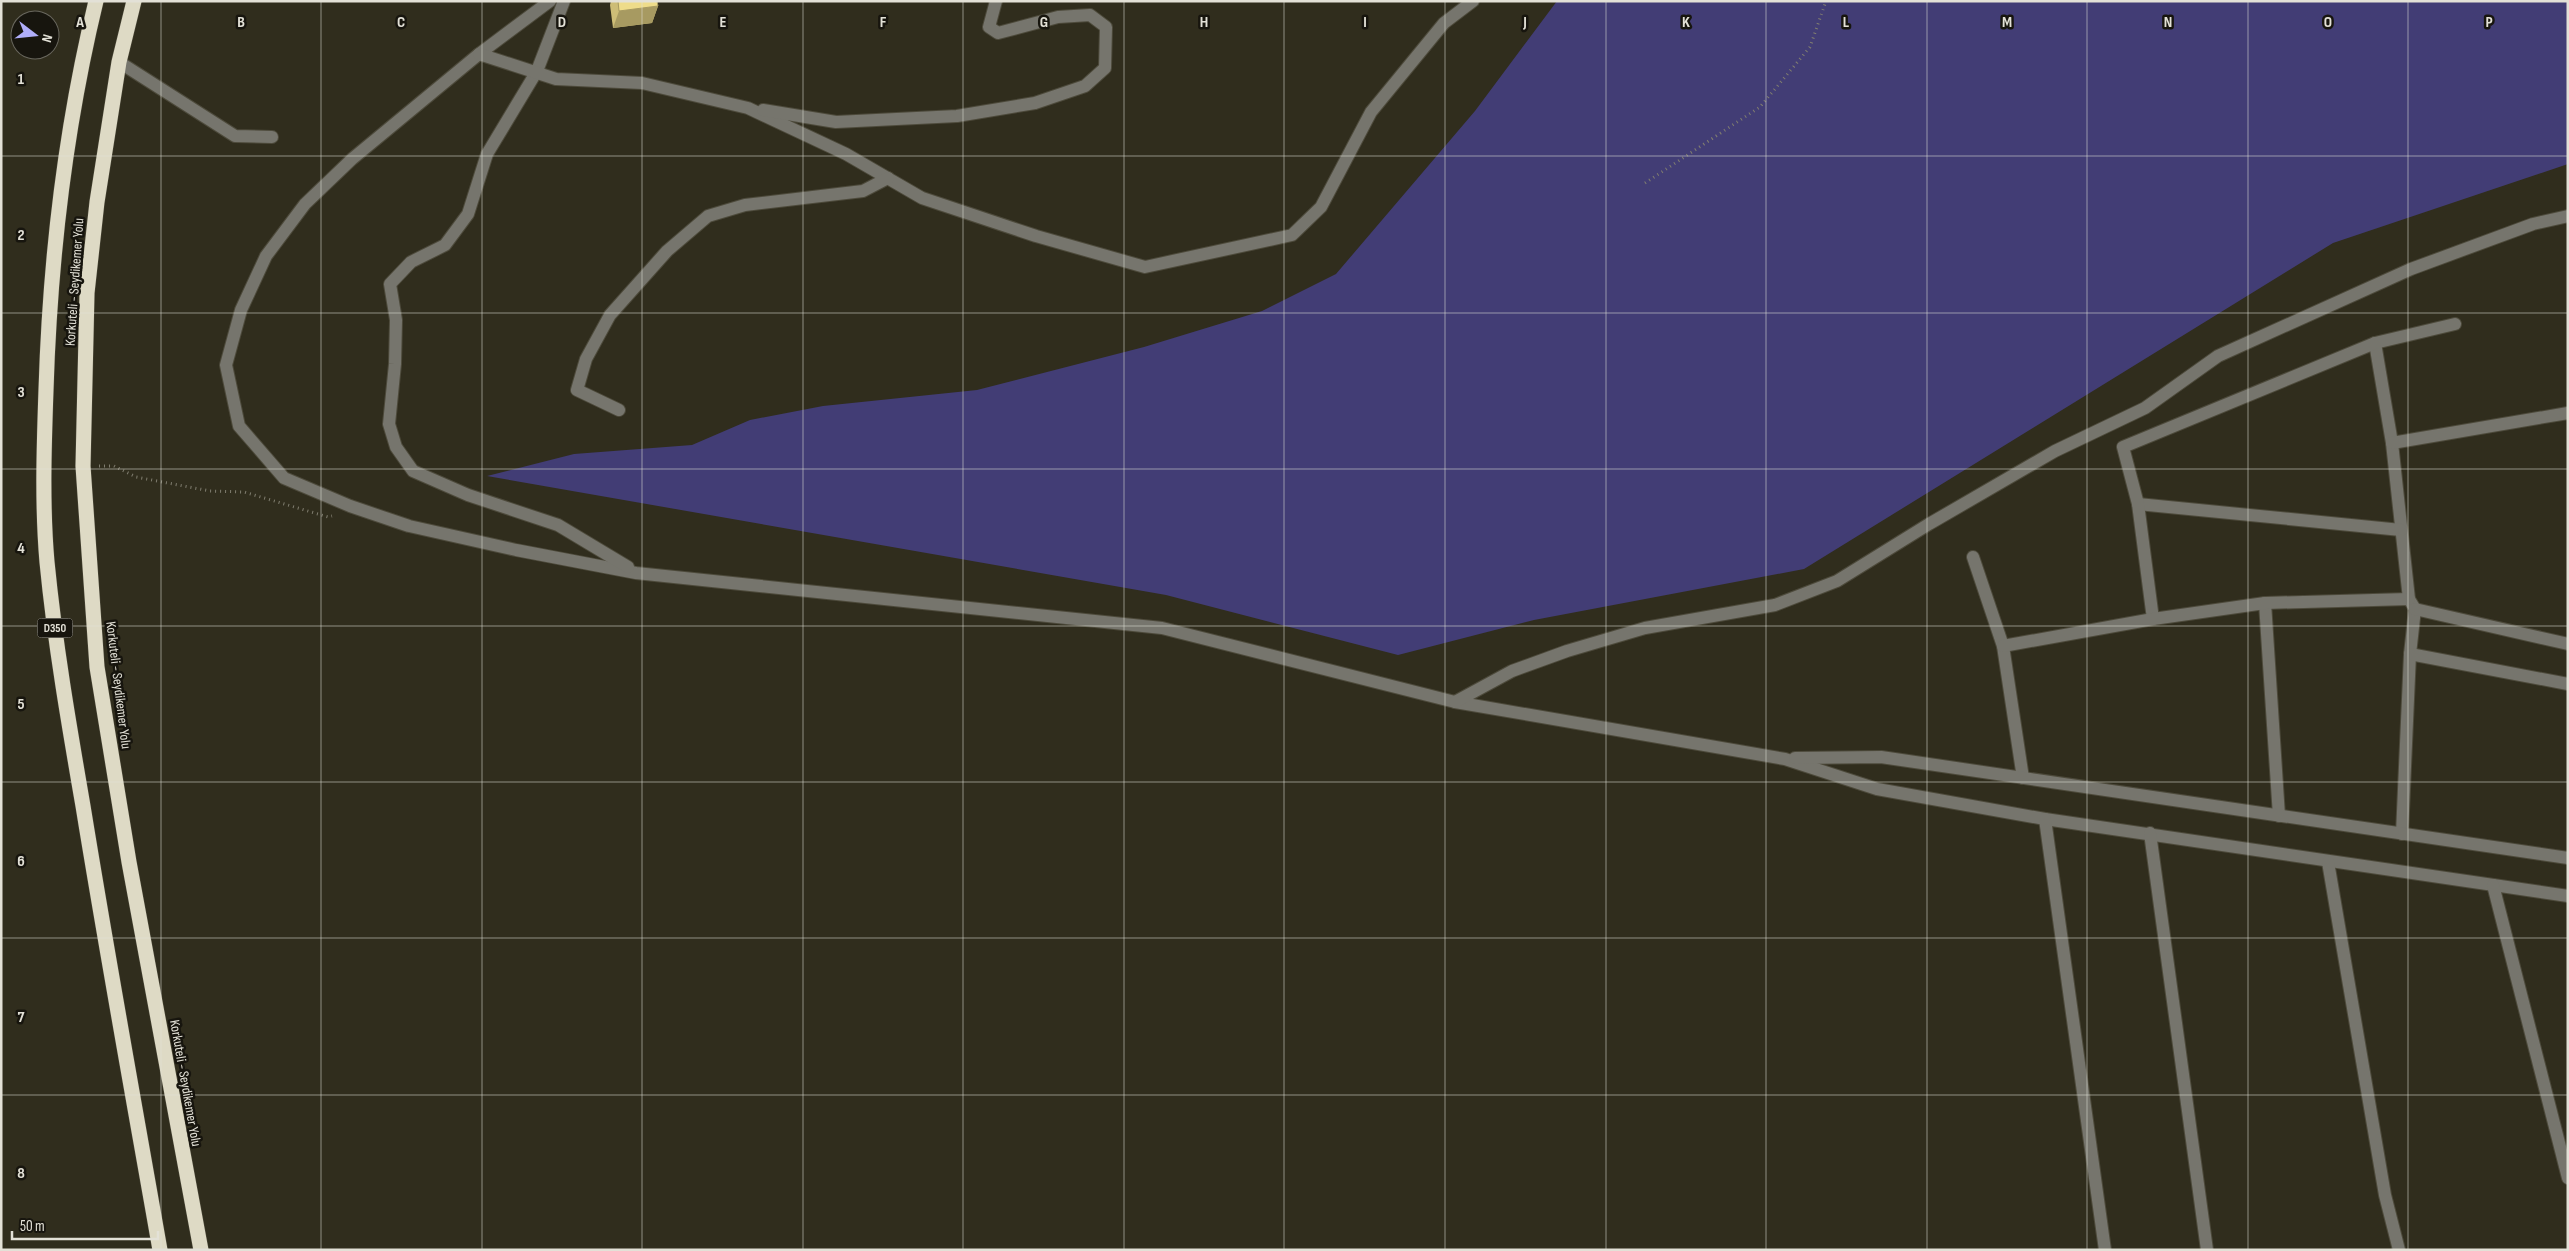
<svg xmlns="http://www.w3.org/2000/svg" width="2569" height="1251" font-family="'Sofia Sans Condensed',sans-serif">
<rect width="100%" height="100%" fill="#302d1d"/>
<polygon fill="#423d75" points="1557,1 2568,1 2568,164 2333,243 1804,569 1534,620 1398,655 1166,595 487,476 574,454 692,445 750,420 823,406 977,390 1144,347 1262,311 1336,274 1475,111"/>
<g fill="none" stroke-linecap="round" stroke-linejoin="round">
<g stroke="#4d4a3b" stroke-width="14">
<g id="minor">
<polyline points="550,1 479,54 352,159 305,204 266,256 241,310 226,365 239,426 284,478 350,506 409,526 516,550 636,573 1162,628 1455,702 1785,759 1877,789 2045,819 2568,896"/>
<polyline points="564,1 537,71 487,154 468,214 445,245 411,262 390,284 396,320 395,364 389,424 396,447 413,471 468,495 558,525 628,567"/>
<polyline points="479,54 556,79 642,83 748,108 846,154 922,198 1036,236 1145,267 1292,235 1321,207 1371,112 1444,23 1473,1"/>
<polyline points="119,62 235,136 272,137"/>
<polyline points="763,110 836,122 957,116 1035,103 1085,86 1105,68 1106,27 1090,15 1058,17 998,33 989,27 996,1"/>
<polyline points="2375,343 2392,443 2409,599 2415,609 2410,654 2402,834"/>
<polyline points="619,410 577,390 586,359 610,315 667,251 708,216 745,205 863,191 888,178"/>
<polyline points="2392,443 2568,413"/>
<polyline points="2138,504 2401,530"/>
<polyline points="1973,557 2003,646 2023,778"/>
<polyline points="2265,603 2279,816"/>
<polyline points="2415,609 2568,644"/>
<polyline points="2153,619 2138,504 2123,447 2375,343 2455,324"/>
<polyline points="2003,646 2153,619 2265,603 2409,599"/>
<polyline points="2410,654 2568,684"/>
<polyline points="1455,702 1512,671 1567,651 1645,628 1775,605 1837,581 1929,524 2055,451 2145,408 2218,356 2411,269 2533,224 2568,216"/>
<polyline points="1795,758 1881,757 2568,858"/>
<polyline points="2045,819 2105,1250"/>
<polyline points="2150,833 2207,1250"/>
<polyline points="2328,862 2385,1195 2399,1250"/>
<polyline points="2493,885 2568,1178"/>
</g>
</g>
<g stroke="#4d4a3b" stroke-width="16">
<g id="highway">
<path d="M96 1C65 129 50 259 46 390 44 447 42 505 47 562 55 644 69 725 83 806 107 954 134 1102 160 1250"/>
<polyline points="134,1 119,62 97,202 87,293 83,466 97,667 129,862 201,1250"/>
</g>
</g>
<g stroke="#807e70" stroke-width="3" stroke-dasharray="1 4" stroke-linecap="butt">
<polyline points="1645,183 1760,107 1810,47 1826,1"/>
<polyline points="99,466 114,466 136,477 210,491 244,492 328,517 332,516"/>
</g>
<use href="#minor" stroke="#76756d" stroke-width="12"/>
<use href="#highway" stroke="#dedac5" stroke-width="15"/>
</g>
<polygon fill="#cdbd77" points="611,1 657,1 658,6 652,23 613,28 610,5"/>
<polygon fill="#a79a61" points="658,6 652,23 613,28 619,11"/>
<polygon fill="#eedc8a" stroke="#a79a61" points="618,1 657,1 658,6 619,11"/>
<path fill="none" stroke="#e3e1d7" stroke-width="1" stroke-opacity="0.55" d="M161 1V1250M321 1V1250M482 1V1250M642 1V1250M803 1V1250M963 1V1250M1124 1V1250M1284 1V1250M1445 1V1250M1606 1V1250M1766 1V1250M1927 1V1250M2087 1V1250M2248 1V1250M2408 1V1250M1 156H2568M1 313H2568M1 469H2568M1 626H2568M1 782H2568M1 938H2568M1 1095H2568"/>
<g text-anchor="middle" stroke-width="5" stroke-linejoin="round" paint-order="stroke">
<rect fill="#17150e" stroke="#a6a49b" stroke-width="1" x="37.5" y="618.5" width="35" height="19" rx="4"/>
<g font-size="12" font-weight="bold" fill="#e3e1d7">
<text x="55" y="632">D350</text>
</g>
<g font-size="14" fill="#e3e1d7" stroke="#17150e">
<text transform="translate(74 282) rotate(-86)" y="5">Korkuteli - Seydikemer Yolu</text>
<text transform="translate(119 685) rotate(83)" y="5">Korkuteli - Seydikemer Yolu</text>
<text transform="translate(186 1083) rotate(80)" y="5">Korkuteli - Seydikemer Yolu</text>
</g>
</g>
<g font-size="16" text-anchor="middle" font-weight="bold" fill="#e3e1d7" stroke="#17150e" stroke-width="5" stroke-linejoin="round" paint-order="stroke">
<text x="80" y="27">A</text>
<text x="241" y="27">B</text>
<text x="401" y="27">C</text>
<text x="562" y="27">D</text>
<text x="723" y="27">E</text>
<text x="883" y="27">F</text>
<text x="1044" y="27">G</text>
<text x="1204" y="27">H</text>
<text x="1365" y="27">I</text>
<text x="1525" y="27">J</text>
<text x="1686" y="27">K</text>
<text x="1846" y="27">L</text>
<text x="2007" y="27">M</text>
<text x="2168" y="27">N</text>
<text x="2328" y="27">O</text>
<text x="2489" y="27">P</text>
<text x="21" y="84">1</text>
<text x="21" y="240">2</text>
<text x="21" y="397">3</text>
<text x="21" y="553">4</text>
<text x="21" y="709">5</text>
<text x="21" y="866">6</text>
<text x="21" y="1022">7</text>
<text x="21" y="1178">8</text>
</g>
<rect width="2569" height="1251" fill="none" stroke="#e3e1d7" stroke-width="5"/>
<g transform="translate(35 35) rotate(106)"><circle r="24" fill="#17150e" stroke="#69675e"/>
<path d="M0-4L9 19L0 12L-9 19Z" fill="#b0aefa"/>
<text y="-8" font-size="14" font-weight="bold" text-anchor="middle" fill="#e3e1d7">N</text>
</g>
<path d="M12 1231v8h146v-8" fill="none" stroke="#e3e1d7" stroke-width="2.5"/>
<text x="20" y="1231" font-size="15" fill="#e3e1d7" stroke="#17150e" stroke-width="4" paint-order="stroke">50 m</text>
</svg>
